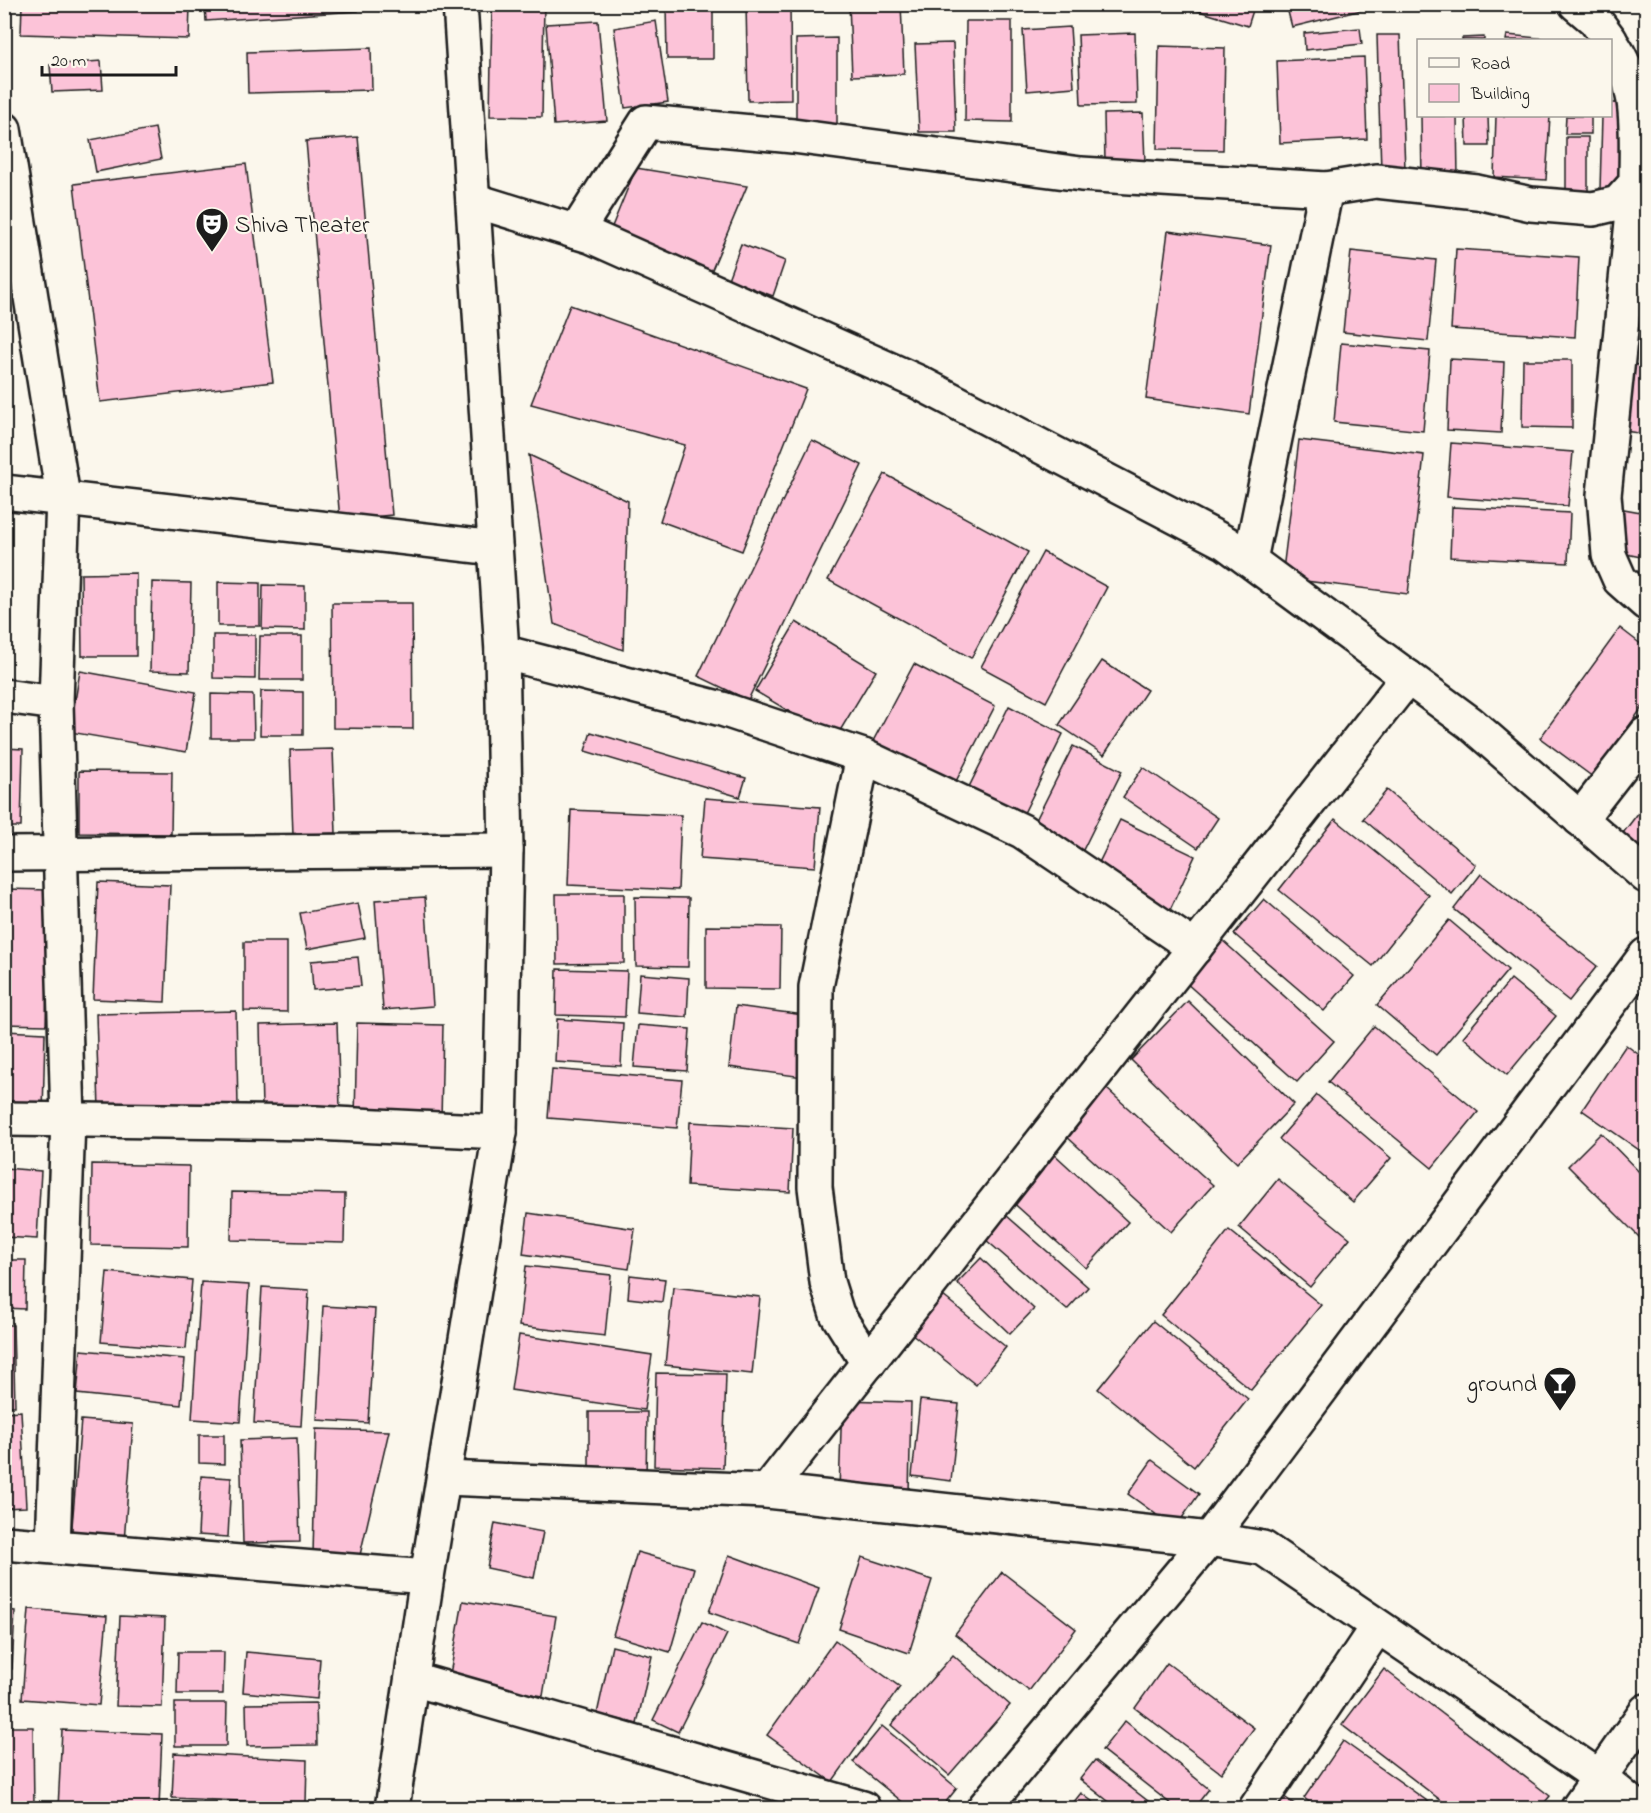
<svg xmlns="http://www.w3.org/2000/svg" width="1651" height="1813" font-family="'Indie Flower',sans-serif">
<rect width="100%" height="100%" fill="#fbf7ec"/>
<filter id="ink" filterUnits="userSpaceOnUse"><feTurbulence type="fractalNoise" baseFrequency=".0167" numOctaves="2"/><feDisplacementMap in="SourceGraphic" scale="12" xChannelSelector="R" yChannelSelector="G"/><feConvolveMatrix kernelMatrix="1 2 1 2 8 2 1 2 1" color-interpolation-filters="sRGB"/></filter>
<g filter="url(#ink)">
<g fill="#fcc3d8" stroke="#1c1c1c" stroke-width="1.5">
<polygon points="22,4 190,4 189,39 21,34"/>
<polygon points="205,4 358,4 358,11 206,21"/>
<polygon points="492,4 544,4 542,117 490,116"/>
<polygon points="666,4 713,4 713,59 667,59"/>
<polygon points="746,4 790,4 791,100 748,101"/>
<polygon points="849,4 901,4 904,74 852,76"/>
<polygon points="1176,4 1255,4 1248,26"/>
<polygon points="1286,4 1373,4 1374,7 1292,27"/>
<polygon points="598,21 607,121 554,125 546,24"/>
<polygon points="656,21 668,102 625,108 614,28"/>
<polygon points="966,21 1012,21 1012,122 965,121"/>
<polygon points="1070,27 1074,87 1027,91 1023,30"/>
<polygon points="1360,28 1362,44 1305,50 1304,33"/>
<polygon points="1135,33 1137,104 1081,105 1078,35"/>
<polygon points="1377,35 1400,35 1405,170 1381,171"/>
<polygon points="1507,35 1559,40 1506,40"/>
<polygon points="1484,37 1484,40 1462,40 1462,38"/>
<polygon points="837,38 837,127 796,127 796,39"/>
<polygon points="953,43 956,132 919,132 915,44"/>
<polygon points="1159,46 1225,48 1223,150 1157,149"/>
<polygon points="371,48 372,90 248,93 247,52"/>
<polygon points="1364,57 1367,139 1280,143 1277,61"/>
<polygon points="101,61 103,90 52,92 50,65"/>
<polygon points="1610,103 1625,103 1622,191 1600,190 1602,116 1610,116"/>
<polygon points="1143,113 1145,162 1105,162 1104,114"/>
<polygon points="1421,116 1457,116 1458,178 1422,179"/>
<polygon points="1466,116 1488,116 1489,146 1467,146"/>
<polygon points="1496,116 1550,116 1546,180 1494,177"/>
<polygon points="1566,116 1591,116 1591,134 1565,134"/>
<polygon points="155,128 161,159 96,172 90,140"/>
<polygon points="358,137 392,515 340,520 306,141"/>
<polygon points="1566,137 1588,137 1588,197 1566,198"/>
<polygon points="246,164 273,382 100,402 74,184"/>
<polygon points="636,168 747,186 711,272 611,229"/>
<polygon points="1168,231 1271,245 1249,414 1146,399"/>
<polygon points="741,244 785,261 773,296 728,279"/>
<polygon points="1456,249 1579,257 1575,337 1451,329"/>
<polygon points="1351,251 1436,260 1428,341 1343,332"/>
<polygon points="1646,266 1646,325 1633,326 1628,267"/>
<polygon points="570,305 806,389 742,551 660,521 685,445 531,404"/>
<polygon points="1341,343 1430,351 1423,431 1334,422"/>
<polygon points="1450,359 1504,362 1501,433 1447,430"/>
<polygon points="1523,360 1572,360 1572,428 1522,427"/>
<polygon points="1632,364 1646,366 1646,434 1624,431"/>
<polygon points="812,440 862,465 748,700 698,676"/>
<polygon points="1299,440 1424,455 1408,594 1282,578"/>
<polygon points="1451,443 1573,452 1568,506 1447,497"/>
<polygon points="529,455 628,501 623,650 554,624"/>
<polygon points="885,474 1028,552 971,658 828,580"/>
<polygon points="1452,507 1570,513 1568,563 1450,557"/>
<polygon points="1624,509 1646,513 1646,558 1616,552"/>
<polygon points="1043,552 1107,587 1046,702 981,667"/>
<polygon points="136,573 136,656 82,656 81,574"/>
<polygon points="152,582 191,583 189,672 150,671"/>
<polygon points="218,582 260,583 260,626 218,626"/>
<polygon points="263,585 305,586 305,630 262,629"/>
<polygon points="332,603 412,603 413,729 333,728"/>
<polygon points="796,622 876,671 835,739 755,691"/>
<polygon points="1620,628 1646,648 1646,702 1593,777 1540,738"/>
<polygon points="213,635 255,635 255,679 213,678"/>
<polygon points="260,636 302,636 302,680 259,680"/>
<polygon points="1102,661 1147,690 1104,755 1059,725"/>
<polygon points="914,664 995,706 953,787 872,743"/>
<polygon points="80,671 196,692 186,752 70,732"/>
<polygon points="261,691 303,692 303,735 260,735"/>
<polygon points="211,694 253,695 254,738 211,738"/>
<polygon points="1009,706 1063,734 1022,817 968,789"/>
<polygon points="591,732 746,778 740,797 585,751"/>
<polygon points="1073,746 1122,771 1079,858 1030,832"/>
<polygon points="4,748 23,749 21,827 4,827"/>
<polygon points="333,749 336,833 293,835 290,750"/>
<polygon points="1143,767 1218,818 1198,848 1123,797"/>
<polygon points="79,771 172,772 171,834 79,833"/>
<polygon points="1387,790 1476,865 1452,894 1363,819"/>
<polygon points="705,798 820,807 815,867 700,859"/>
<polygon points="1646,803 1646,873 1613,846"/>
<polygon points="571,810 681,815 678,890 568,885"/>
<polygon points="1335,819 1429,895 1373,966 1279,890"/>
<polygon points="1120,820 1195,856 1168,914 1092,877"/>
<polygon points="1481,874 1597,966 1569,1001 1454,909"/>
<polygon points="98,882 170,885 165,1002 93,999"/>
<polygon points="4,889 49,890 46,1025 4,1024"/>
<polygon points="556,894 624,894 624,963 557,964"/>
<polygon points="425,897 433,1006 383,1010 375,900"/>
<polygon points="635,897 689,898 688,967 636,966"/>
<polygon points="1264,899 1354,976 1324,1011 1234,934"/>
<polygon points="358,903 365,938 307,949 300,913"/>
<polygon points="1449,920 1508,970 1436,1055 1377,1005"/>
<polygon points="706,926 781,927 780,989 706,988"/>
<polygon points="1222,940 1334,1041 1297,1082 1185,982"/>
<polygon points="244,942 287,942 287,1012 244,1011"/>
<polygon points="358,957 361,986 313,990 311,961"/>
<polygon points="557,969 627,971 625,1017 556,1015"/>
<polygon points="640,974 689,978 687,1017 637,1013"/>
<polygon points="1511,979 1556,1016 1507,1075 1463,1037"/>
<polygon points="1188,1001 1294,1104 1237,1163 1131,1060"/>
<polygon points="736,1006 811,1016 803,1077 729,1067"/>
<polygon points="236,1011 238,1107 99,1110 96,1014"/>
<polygon points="557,1019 623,1023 621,1066 555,1062"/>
<polygon points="337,1023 340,1107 262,1108 260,1025"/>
<polygon points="357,1023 443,1025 441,1120 355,1118"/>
<polygon points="638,1025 690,1029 687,1071 634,1067"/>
<polygon points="1374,1026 1478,1112 1432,1168 1328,1082"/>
<polygon points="4,1031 45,1033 43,1113 4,1112"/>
<polygon points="1626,1045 1646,1060 1645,1154 1582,1110"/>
<polygon points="552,1069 682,1080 677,1128 548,1118"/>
<polygon points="1107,1089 1213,1185 1171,1232 1065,1135"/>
<polygon points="1317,1095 1391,1158 1353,1202 1279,1139"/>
<polygon points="690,1122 793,1128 790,1192 687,1186"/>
<polygon points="1601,1133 1646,1179 1646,1231 1640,1238 1568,1166"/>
<polygon points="1052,1152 1128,1222 1086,1268 1009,1199"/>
<polygon points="92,1164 189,1166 188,1247 91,1245"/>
<polygon points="4,1168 41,1171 37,1239 4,1237"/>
<polygon points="1278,1179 1350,1238 1310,1287 1239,1227"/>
<polygon points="232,1192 345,1194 344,1243 231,1240"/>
<polygon points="999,1209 1088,1287 1067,1310 978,1233"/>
<polygon points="528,1213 635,1229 629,1269 523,1254"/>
<polygon points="1229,1230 1321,1305 1251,1390 1161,1315"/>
<polygon points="981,1258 1034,1309 1010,1334 957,1283"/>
<polygon points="4,1260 26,1260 25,1309 4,1308"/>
<polygon points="526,1266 611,1275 605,1336 519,1326"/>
<polygon points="107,1272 192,1280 186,1349 101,1342"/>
<polygon points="630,1275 665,1279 662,1302 628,1298"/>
<polygon points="201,1282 249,1285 240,1422 192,1419"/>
<polygon points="262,1287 309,1290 301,1426 254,1423"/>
<polygon points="673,1287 760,1297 752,1374 665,1365"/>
<polygon points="937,1291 1006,1347 976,1385 906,1329"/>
<polygon points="323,1306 375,1309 368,1423 317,1420"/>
<polygon points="1153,1321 1248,1399 1194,1467 1098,1389"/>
<polygon points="4,1325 13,1325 15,1406 4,1406"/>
<polygon points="519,1335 652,1355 644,1410 511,1390"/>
<polygon points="81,1350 185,1359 181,1405 77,1394"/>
<polygon points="656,1373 726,1374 723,1468 654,1466"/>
<polygon points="842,1400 911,1402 909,1494 839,1491"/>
<polygon points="920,1400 959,1404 951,1481 912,1476"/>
<polygon points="21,1411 26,1507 4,1508 4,1412"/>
<polygon points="589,1412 647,1412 646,1481 589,1481"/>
<polygon points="81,1420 133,1424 124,1542 71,1538"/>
<polygon points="316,1429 389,1431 360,1555 313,1555"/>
<polygon points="199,1435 224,1435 224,1464 199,1463"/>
<polygon points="297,1438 300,1542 243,1543 240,1440"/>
<polygon points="1152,1460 1199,1494 1175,1528 1128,1494"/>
<polygon points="201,1476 231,1478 228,1537 198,1535"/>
<polygon points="495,1523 543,1532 534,1578 487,1568"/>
<polygon points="637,1552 694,1568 670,1652 613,1635"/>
<polygon points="729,1555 819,1588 799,1644 709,1612"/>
<polygon points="862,1557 932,1580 909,1653 839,1629"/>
<polygon points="1002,1572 1076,1629 1029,1691 955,1634"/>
<polygon points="463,1601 556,1616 543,1696 449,1680"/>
<polygon points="29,1609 107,1616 99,1705 22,1699"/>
<polygon points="4,1610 15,1611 12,1669 4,1668"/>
<polygon points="120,1616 165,1618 162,1707 116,1706"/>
<polygon points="702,1622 727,1634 678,1732 653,1720"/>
<polygon points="835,1640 900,1687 832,1782 767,1735"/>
<polygon points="612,1646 652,1656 637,1724 597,1714"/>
<polygon points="178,1652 224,1652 223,1694 177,1694"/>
<polygon points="246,1652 320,1659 317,1699 243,1692"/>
<polygon points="953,1655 1010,1705 949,1775 891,1725"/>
<polygon points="1167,1663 1254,1728 1221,1773 1135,1708"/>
<polygon points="1384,1669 1550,1796 1540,1808 1451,1808 1342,1725"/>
<polygon points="175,1703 227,1703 226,1746 175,1746"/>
<polygon points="316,1703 317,1745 247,1746 246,1704"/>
<polygon points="1125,1721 1209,1789 1194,1808 1176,1808 1102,1750"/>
<polygon points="882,1726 957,1788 941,1808 910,1808 853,1762"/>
<polygon points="4,1727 33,1727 34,1808 4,1808"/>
<polygon points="62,1730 162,1734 159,1808 58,1808"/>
<polygon points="1343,1741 1437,1808 1318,1808 1304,1798"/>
<polygon points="174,1753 307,1760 306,1804 172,1798"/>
<polygon points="1095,1760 1157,1808 1117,1808 1080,1779"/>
<polygon points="1081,1793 1101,1808 1069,1808"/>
<polygon points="1283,1796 1300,1808 1273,1808"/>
<polygon points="178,1803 287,1808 178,1808"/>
</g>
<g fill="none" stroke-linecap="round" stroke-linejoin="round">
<g stroke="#1c1c1c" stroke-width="38">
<g id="minor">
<polyline points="1576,4 1595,20 1610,40"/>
<path d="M1610 41C1642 85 1636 132 1636 183"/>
<polyline points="4,129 63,497 56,703 68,1120 53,1546"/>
<polyline points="473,200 590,236 918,382 1226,543 1470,723 1646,876"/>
<polyline points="576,232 646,122 793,136 1081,174 1326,189 1376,181 1477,192 1531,204 1593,209 1618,203 1636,183 1604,495 1609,555 1620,580 1646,603"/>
<polyline points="4,492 495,548"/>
<polyline points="1250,560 1326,189"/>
<polyline points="502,652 722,709 863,756 1022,831 1195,948"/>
<polyline points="4,696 56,703"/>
<polyline points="863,756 816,987 815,1187 827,1282 837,1314 868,1363"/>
<polyline points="1580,819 1646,734"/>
<polyline points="4,854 506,850"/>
<polyline points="4,1119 316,1123 500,1132"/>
<polyline points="445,1478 767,1491 1209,1539 1263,1548 1601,1778 1637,1808"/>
<polyline points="767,1491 1408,677"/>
<polyline points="4,1543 427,1577"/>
<polyline points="413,1679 863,1808"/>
<polyline points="984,1808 1209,1539 1646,955"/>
<polyline points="1256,1808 1377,1627"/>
<polyline points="1578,1808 1646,1711"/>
</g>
</g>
<g stroke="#1c1c1c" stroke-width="38">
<polyline id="tertiary" points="392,1808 427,1577 500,1132 506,850 502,652 460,4"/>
</g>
<use href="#minor" stroke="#fbf7ec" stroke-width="33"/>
<use href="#tertiary" stroke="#fbf7ec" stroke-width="33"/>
</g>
</g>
<defs>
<g id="theatre-pin" transform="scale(1.725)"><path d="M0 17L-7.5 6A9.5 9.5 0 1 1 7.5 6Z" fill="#1c1c1c" stroke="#fbf7ec"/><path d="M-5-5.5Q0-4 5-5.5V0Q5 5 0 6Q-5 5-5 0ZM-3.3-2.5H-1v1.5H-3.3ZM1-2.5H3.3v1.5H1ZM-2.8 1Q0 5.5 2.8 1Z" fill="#fff"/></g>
<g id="bar-pin" transform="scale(1.725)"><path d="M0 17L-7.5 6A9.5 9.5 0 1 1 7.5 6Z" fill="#1c1c1c" stroke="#fbf7ec"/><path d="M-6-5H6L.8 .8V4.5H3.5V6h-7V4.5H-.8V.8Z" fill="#fff"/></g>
</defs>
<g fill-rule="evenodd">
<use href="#theatre-pin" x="212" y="224"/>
<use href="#bar-pin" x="1560" y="1383"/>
</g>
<g text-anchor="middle" stroke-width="4.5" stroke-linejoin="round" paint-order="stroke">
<g font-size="24" fill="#1c1c1c" stroke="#fbf7ec" text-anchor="start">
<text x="235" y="232">Shiva Theater</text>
<text x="1537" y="1391" text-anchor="end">ground</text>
</g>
</g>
<rect width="1651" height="1813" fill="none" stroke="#fbf7ec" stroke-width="24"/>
<rect x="12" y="12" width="1627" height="1789" fill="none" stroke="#1c1c1c" stroke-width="2" filter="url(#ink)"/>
<rect x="1417" y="39" width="195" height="78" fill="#fbf7ec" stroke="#a29f99" stroke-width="1.5"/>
<rect x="1429" y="58" width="30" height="9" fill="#fbf7ec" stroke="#a29f99" stroke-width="1.5"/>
<text x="1471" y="69" font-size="18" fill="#1c1c1c">Road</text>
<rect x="1429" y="84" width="30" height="18" fill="#fcc3d8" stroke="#a29f99" stroke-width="1.5"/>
<text x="1471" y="99" font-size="18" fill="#1c1c1c">Building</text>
<path d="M42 66v9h134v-9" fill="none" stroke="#1c1c1c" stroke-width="3"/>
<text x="51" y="66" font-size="18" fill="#1c1c1c" stroke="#fbf7ec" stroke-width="4.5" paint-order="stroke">20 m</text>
</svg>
